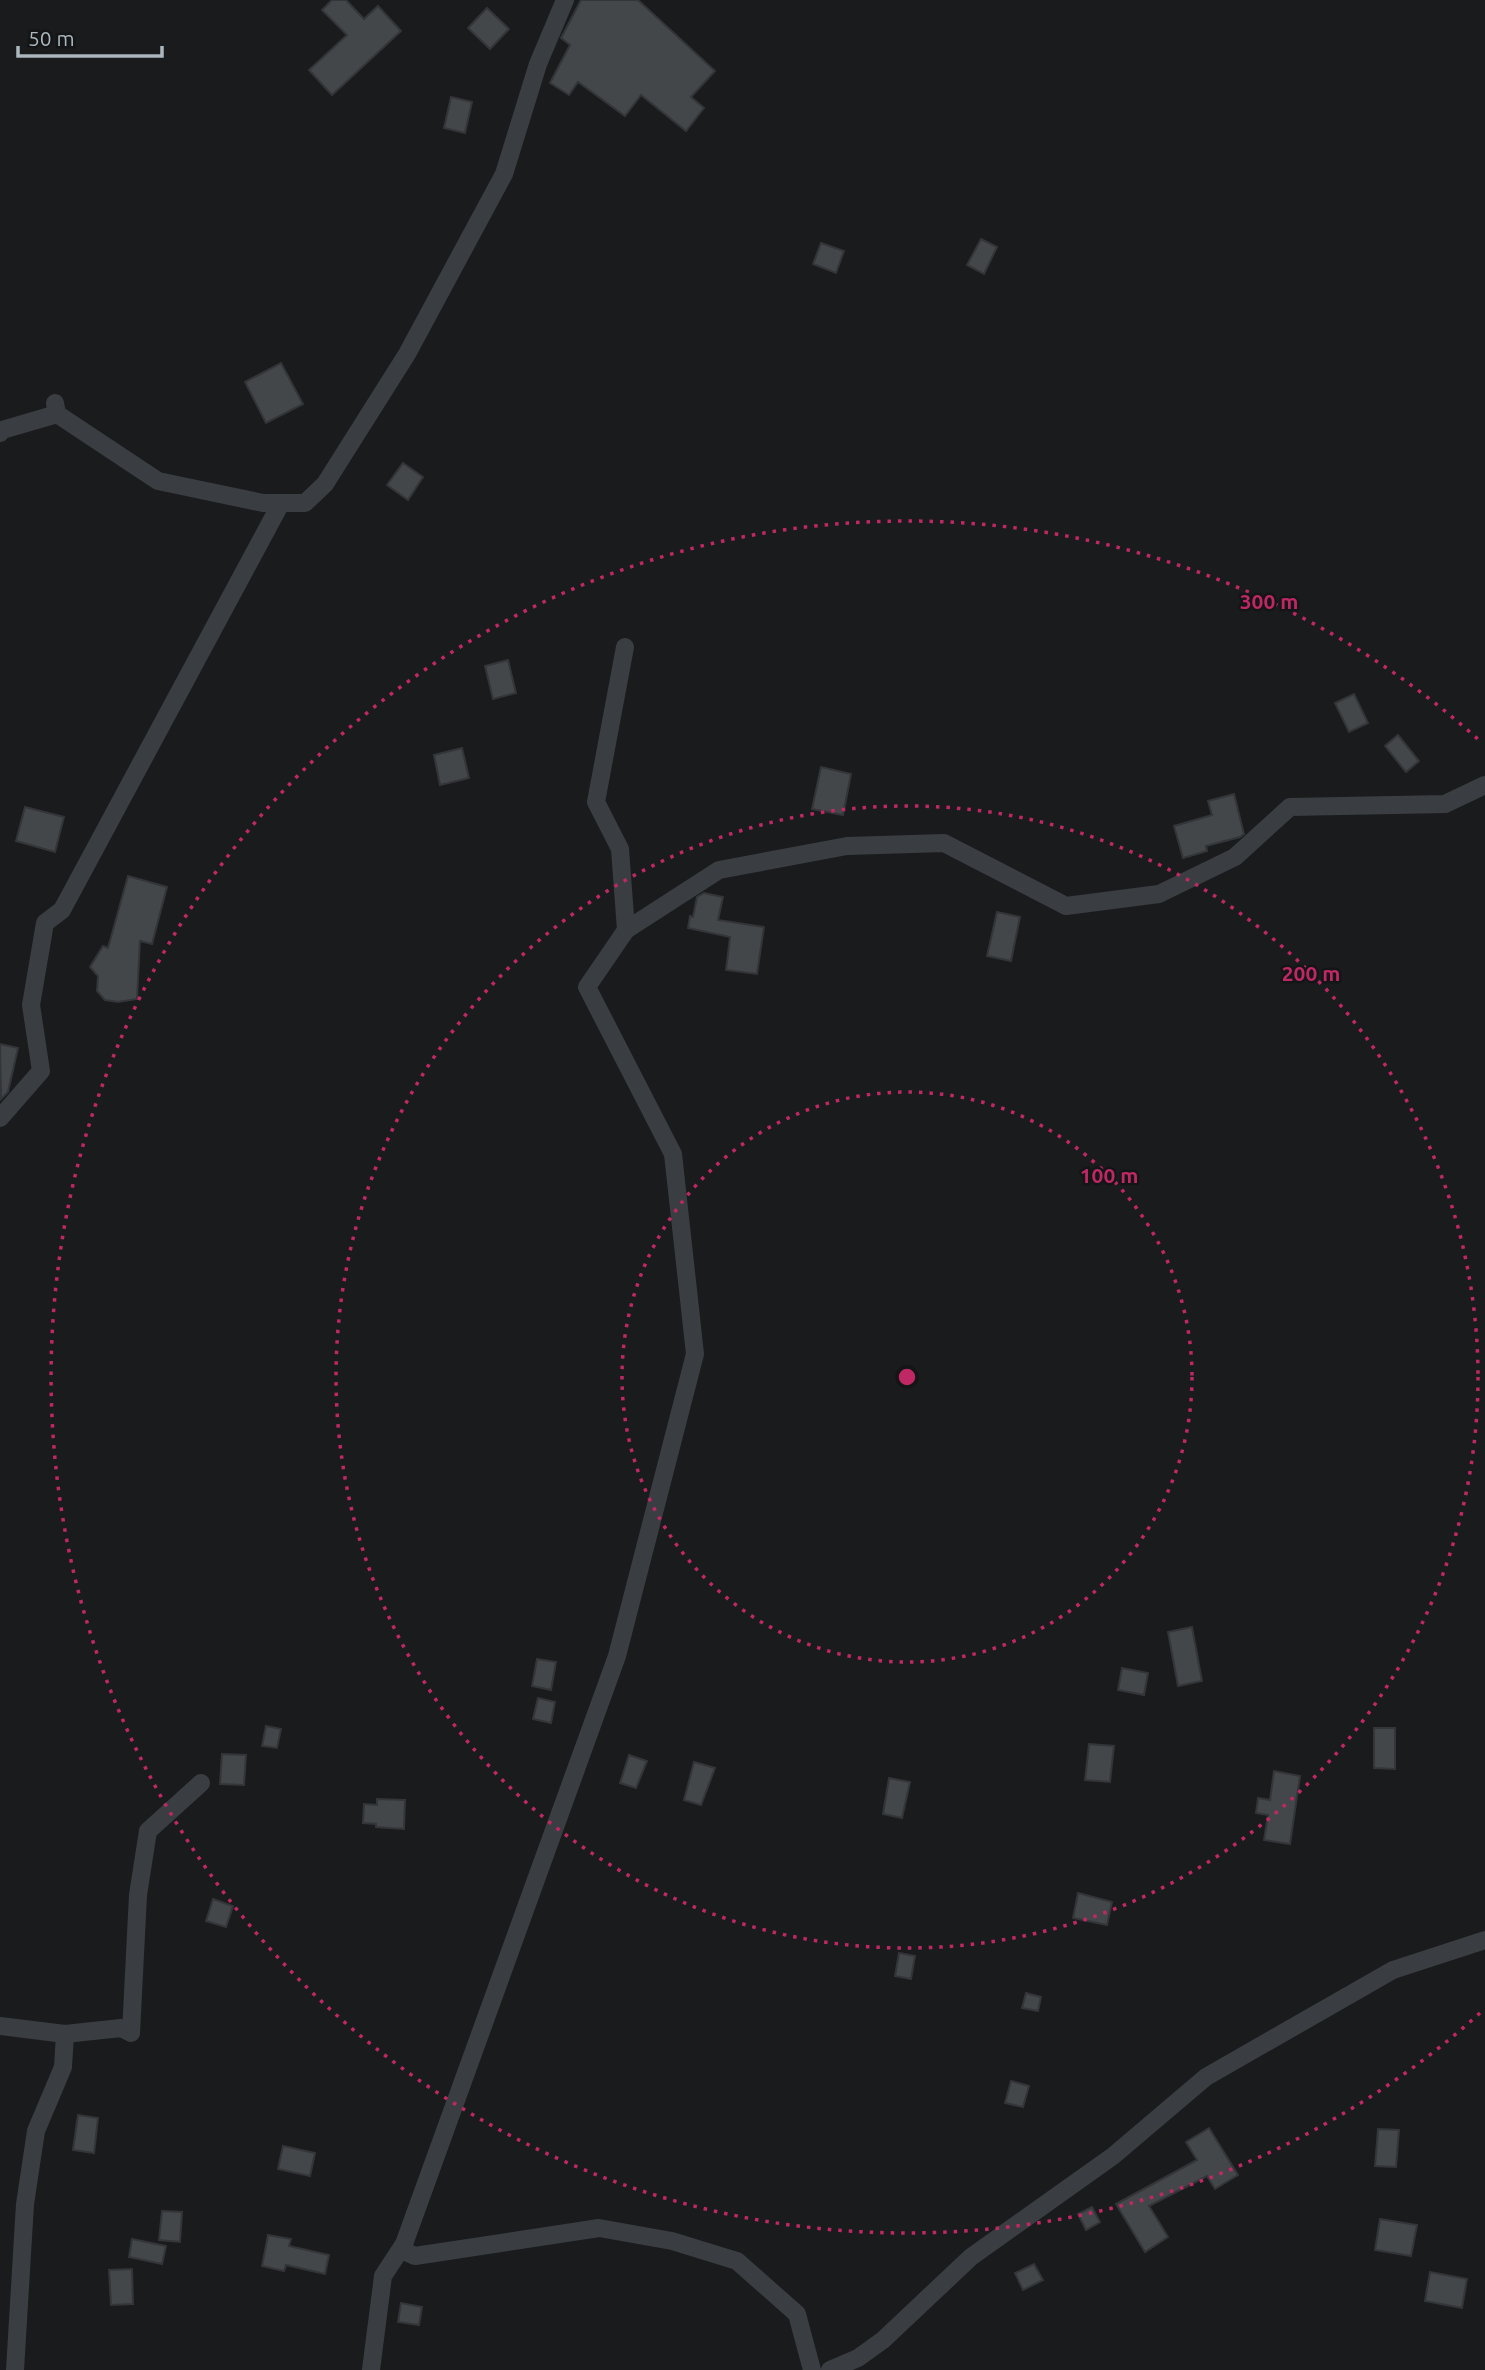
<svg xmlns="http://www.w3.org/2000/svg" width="1485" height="2370" font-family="Ubuntu,sans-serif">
<rect width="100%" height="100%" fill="#1a1b1c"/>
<g fill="#434749" stroke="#333539" stroke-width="2">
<polygon points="332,0 346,0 364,19 378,6 401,31 332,95 309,70 347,35 322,10"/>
<polygon points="581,0 638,0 715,71 691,97 704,108 686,131 641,95 625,116 578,82 569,95 550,83 570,45 561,38"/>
<polygon points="487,8 509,29 490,49 468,28"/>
<polygon points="451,97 472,102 465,133 444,128"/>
<polygon points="981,239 997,247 984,274 967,265"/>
<polygon points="821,243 844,251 836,273 813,264"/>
<polygon points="281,363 303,404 266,423 245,382"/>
<polygon points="403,463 423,477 408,500 387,485"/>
<polygon points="508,660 516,693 493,699 485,666"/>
<polygon points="1354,694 1368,723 1349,732 1335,703"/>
<polygon points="1398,735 1419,761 1406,772 1385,746"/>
<polygon points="462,748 469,778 440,785 434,755"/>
<polygon points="821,767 851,774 843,815 812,809"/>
<polygon points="1234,794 1244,834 1240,837 1206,846 1207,851 1183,858 1174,826 1212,815 1208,801"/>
<polygon points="25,807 64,817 55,852 16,841"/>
<polygon points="128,876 167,887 152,944 140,941 137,999 118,1002 105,1000 97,991 98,976 90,967 103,946 108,948"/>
<polygon points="704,893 723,897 718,920 764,927 757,974 726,970 730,937 688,928 690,916 693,917 697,897"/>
<polygon points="997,912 1020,917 1011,961 987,956"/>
<polygon points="0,1044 18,1048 8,1092 1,1099"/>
<polygon points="1192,1627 1202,1681 1178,1686 1168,1632"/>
<polygon points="537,1659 556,1662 551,1690 532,1686"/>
<polygon points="1122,1668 1148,1673 1144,1695 1118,1690"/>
<polygon points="538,1698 555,1702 551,1723 533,1719"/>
<polygon points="266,1726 281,1729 277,1748 262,1746"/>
<polygon points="1374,1728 1395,1728 1395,1769 1374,1768"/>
<polygon points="1089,1744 1114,1746 1110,1782 1085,1780"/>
<polygon points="222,1754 246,1755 244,1785 220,1784"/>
<polygon points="629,1755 647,1761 636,1788 620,1783"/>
<polygon points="694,1762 715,1768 701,1805 684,1800"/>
<polygon points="1274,1771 1300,1776 1290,1844 1264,1840 1268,1815 1256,1813 1258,1798 1270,1800"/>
<polygon points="889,1778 910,1782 902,1818 883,1814"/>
<polygon points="377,1799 405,1800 404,1829 376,1827 376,1824 363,1823 364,1804 377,1805"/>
<polygon points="1078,1893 1112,1902 1107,1925 1073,1918"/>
<polygon points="213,1899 233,1906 226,1927 206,1921"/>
<polygon points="899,1953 915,1956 911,1979 895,1976"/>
<polygon points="1026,1993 1041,1997 1038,2011 1022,2008"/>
<polygon points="1011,2081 1029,2086 1023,2107 1005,2103"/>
<polygon points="78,2115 98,2118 94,2153 73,2150"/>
<polygon points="1209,2128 1238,2175 1215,2189 1207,2176 1149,2206 1168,2237 1145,2252 1116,2204 1197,2160 1186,2142"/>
<polygon points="1378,2129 1399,2130 1396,2167 1375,2166"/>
<polygon points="283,2146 315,2153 310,2176 278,2169"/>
<polygon points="1092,2207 1100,2222 1086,2230 1078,2214"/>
<polygon points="162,2211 182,2212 180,2242 159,2240"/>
<polygon points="1380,2219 1417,2225 1411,2256 1375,2250"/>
<polygon points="268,2235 291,2239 289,2246 329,2255 325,2274 286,2265 284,2271 262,2266"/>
<polygon points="132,2239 166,2246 162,2264 129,2257"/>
<polygon points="1034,2264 1043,2280 1023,2290 1015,2273"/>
<polygon points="132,2269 133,2304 111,2305 109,2270"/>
<polygon points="1430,2272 1467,2279 1462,2308 1425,2301"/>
<polygon points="401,2303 422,2307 419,2325 398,2322"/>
</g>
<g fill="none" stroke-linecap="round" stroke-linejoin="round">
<g stroke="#3a3e42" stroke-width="18">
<polyline points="55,403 57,414 158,481 263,503 305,503 325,484 407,354 504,174 538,64 565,0"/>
<polyline points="0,433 2,430 57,414"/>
<polyline points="625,647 596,802 620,849 626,930 587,987 673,1154 695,1354 617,1656 404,2244 406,2252 415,2256 599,2228 672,2241 737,2261 797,2314 812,2370"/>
<polyline points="626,930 719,870 847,846 944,843 1066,906 1159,894 1235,857 1290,807 1445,804 1485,785"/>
<polyline points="0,1118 41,1071 31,1005 45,923 62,910 281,503"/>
<polyline points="0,2026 65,2034 121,2028 131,2033 138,1895 148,1831 201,1783"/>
<polyline points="15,2370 25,2204 36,2131 63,2067 65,2034"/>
<polyline points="371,2370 383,2276 404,2244"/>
<polyline points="830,2370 858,2358 883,2340 971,2257 1113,2156 1206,2077 1393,1970 1485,1940"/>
</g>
</g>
<g fill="none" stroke="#c02865" stroke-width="3.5" stroke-dasharray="3.5 7">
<circle cx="907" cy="1377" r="285"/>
<circle cx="907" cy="1377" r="571"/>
<path d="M1480 2013A856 856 0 1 1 1480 741"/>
</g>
<circle cx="907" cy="1377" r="10" fill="#c02865" stroke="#141517" stroke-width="3.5"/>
<g font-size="21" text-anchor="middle" font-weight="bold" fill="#c02865" stroke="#141517" stroke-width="5" stroke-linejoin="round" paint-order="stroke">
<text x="1269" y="609">300 m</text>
<text x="1311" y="981">200 m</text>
<text x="1109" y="1183">100 m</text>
</g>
<path d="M18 46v10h144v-10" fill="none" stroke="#abb7bd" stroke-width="3.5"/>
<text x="28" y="46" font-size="21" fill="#abb7bd" stroke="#141517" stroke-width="5" paint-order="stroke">50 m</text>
</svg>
